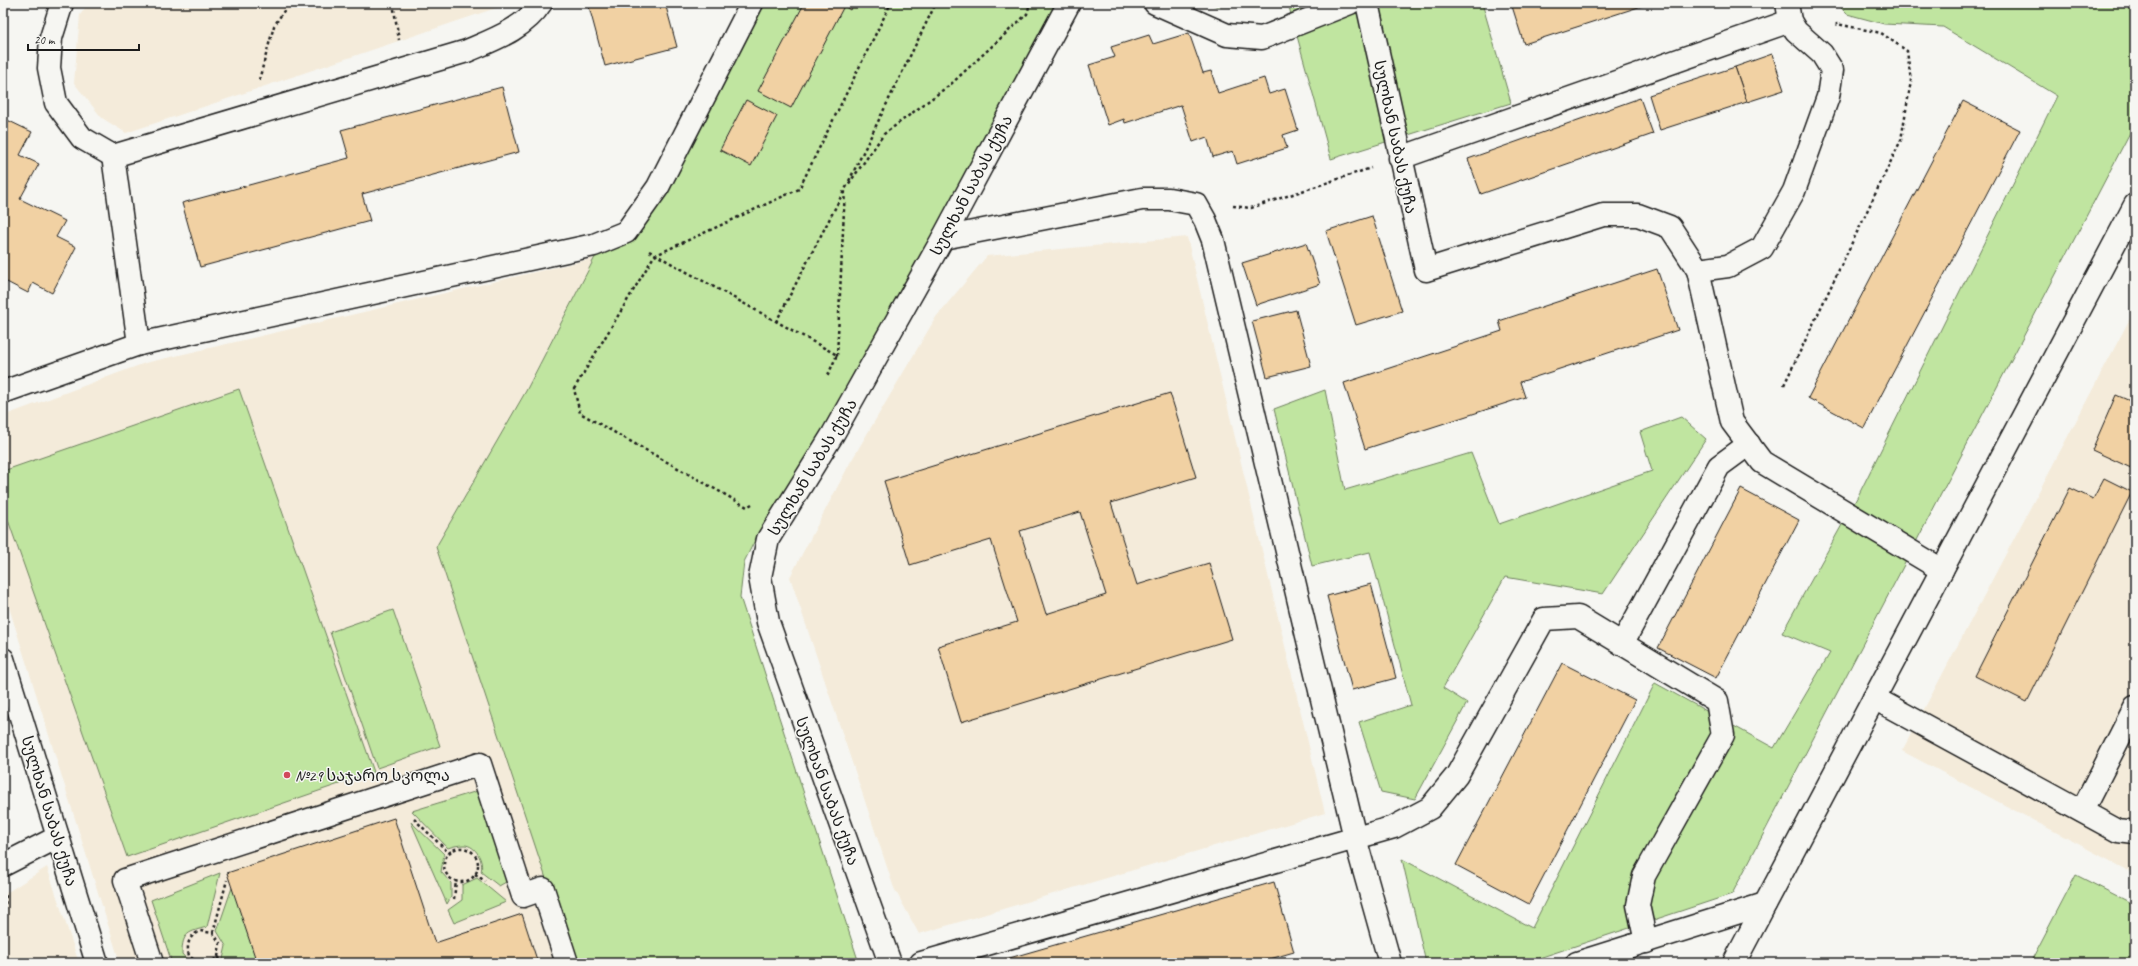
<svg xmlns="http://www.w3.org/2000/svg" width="2138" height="966" font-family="Caveat,'Noto Sans Georgian',sans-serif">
<rect width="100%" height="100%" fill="#f6f6f2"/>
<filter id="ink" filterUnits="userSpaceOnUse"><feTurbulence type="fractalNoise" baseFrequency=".025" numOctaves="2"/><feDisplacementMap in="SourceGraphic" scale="8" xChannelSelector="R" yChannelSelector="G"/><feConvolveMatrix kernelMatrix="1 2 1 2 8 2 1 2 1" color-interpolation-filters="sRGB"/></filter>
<g filter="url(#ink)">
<g fill="#f4ebda">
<polygon points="89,3 504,3 502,6 126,133 102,118 74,83 80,15"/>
<polygon points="1187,237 1325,813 919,934 894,888 790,577 850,463 936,317 987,256"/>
<polygon points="595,258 526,391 574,963 120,963 3,588 3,416 145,363"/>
<polygon points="2135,309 2135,874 1902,751"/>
<polygon points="47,867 79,963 3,963 3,895"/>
</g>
<g fill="#c0e5a0" stroke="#6e805e">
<polygon points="759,3 1061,3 822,436 762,526 744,562 740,597 859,963 574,963 436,547 526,391 610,228 641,216"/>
<polygon points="1210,3 1482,3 1511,103 1331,159 1289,7 1216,6"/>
<polygon points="1836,3 2135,3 2135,123 1732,894 1524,963 1426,963 1402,859 1532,928 1655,683 1774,748 1830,653 1782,633 1858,496 2057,96 1943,27 1884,24 1847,14"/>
<polygon points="239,389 374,772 127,857 3,506 3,471"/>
<polygon points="1325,390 1345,490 1471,453 1499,524 1652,471 1640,432 1681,417 1706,439 1603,594 1505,577 1443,688 1467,703 1415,799 1381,792 1359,722 1411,705 1370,552 1312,566 1274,409"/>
<polygon points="393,610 440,746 377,768 330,632"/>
<path d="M484 789 513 878 499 886 481 872C484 861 476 845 464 845 459 845 453 846 448 848L412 811Z"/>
<polygon points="411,822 444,854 441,872 451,883 451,897 447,904"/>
<path d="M220 873 207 927C189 932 182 932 182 954L190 963H172L151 900Z"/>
<polygon points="237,873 266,963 228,963 223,959 226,946 217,931"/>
<polygon points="2076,875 2135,905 2135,963 2030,963"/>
<polygon points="477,878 506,902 454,923 448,910 462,900 462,885"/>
</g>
<g fill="#f1d1a3" stroke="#1c1c1c" fill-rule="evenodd">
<polygon points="588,3 665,3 677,47 605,66"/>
<polygon points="803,3 854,3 850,10 844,6 791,108 758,91 804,4"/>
<polygon points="1511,3 1651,3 1524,44"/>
<polygon points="1189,33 1203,73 1211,71 1218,93 1264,78 1269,94 1285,89 1298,130 1283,135 1287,148 1237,164 1233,151 1213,157 1207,137 1193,142 1181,105 1125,123 1124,119 1108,125 1089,65 1115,57 1111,47 1149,35 1153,44"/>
<polygon points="1772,54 1784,90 1747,102 1735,67"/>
<polygon points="1735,67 1747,102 1660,130 1649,95"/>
<polygon points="502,87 519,152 362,194 370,221 200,267 182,203 349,158 341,130"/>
<polygon points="1640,98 1653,134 1481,194 1468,159"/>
<polygon points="746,100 777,116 751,166 720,150"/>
<polygon points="1963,101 2020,130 1864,428 1808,398"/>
<polygon points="3,118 32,132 20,155 39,164 20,199 65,221 56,237 76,247 52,293 33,283 28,293 3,280"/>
<polygon points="1372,216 1402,311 1356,325 1326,231"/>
<polygon points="1306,243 1320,284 1256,305 1242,263"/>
<polygon points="1657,269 1678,330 1520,382 1525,397 1365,449 1344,383 1502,331 1499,321"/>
<polygon points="1296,310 1311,366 1267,377 1252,321"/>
<path d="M1170 393 1196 477 1111 503 1137 585 1209 563 1232 639 961 722 938 646 1017 622 991 540 910 565 884 481ZM1080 512 1106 595 1046 614 1020 531Z"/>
<polygon points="2116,395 2135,403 2135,459 2131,468 2092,450"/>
<polygon points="2104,478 2132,492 2027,702 1975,676 2070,488 2093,499"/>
<polygon points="1741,489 1799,520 1716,678 1658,648"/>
<polygon points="1371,584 1396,678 1352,690 1327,596"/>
<polygon points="1562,663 1635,700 1529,904 1456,865"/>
<polygon points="394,818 435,943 522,914 538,963 257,963 227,873"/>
<polygon points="1274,882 1294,952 1256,963 992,963"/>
</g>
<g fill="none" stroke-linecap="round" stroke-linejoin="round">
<g stroke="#1c1c1c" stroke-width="25">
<g id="minor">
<path d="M62 3 51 38 49 68 56 103 82 138 113 156 467 51C495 39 524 29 541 3"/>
<polyline points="1155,3 1227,35 1262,38 1350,3"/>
<polyline points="1367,3 1426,270 1603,215 1638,215 1670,227 1698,270 1732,422 1762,462 1942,570"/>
<polyline points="113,156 139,344"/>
<polyline points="1400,158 1790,21"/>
<polyline points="943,238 1142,199 1169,199 1196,204 1205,220 1213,240 1355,838 1390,963"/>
<polyline points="1698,270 1728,266 1762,248 1794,191 1828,97 1832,70 1822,54 1796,31 1790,21 1787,3"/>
<polyline points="3,392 139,344 594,245 626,232 658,187 752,3"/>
<polyline points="1622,644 1719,466 1749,444"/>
<polyline points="3,659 97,963"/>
<polyline points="1874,698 2118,831 2135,833"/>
<polyline points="2082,811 2135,707"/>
<polyline points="3,865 58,837"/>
<polyline points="152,963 125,880 480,764 523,896 543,889 567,963"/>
<polyline points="890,963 768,622 760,577 768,539 833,434 943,238 1069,3"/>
<polyline points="921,963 1394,827 1430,808 1457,775 1544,619 1578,617 1717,701 1723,735 1644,876 1638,905 1646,942"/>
<polyline points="1577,963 1765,904"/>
<polyline points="1734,963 2135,205"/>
</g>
</g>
<g stroke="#1c1c1c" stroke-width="2.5" stroke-dasharray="3 3" stroke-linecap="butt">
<polyline points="393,3 399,40"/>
<polyline points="259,80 274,26 289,3"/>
<polyline points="849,181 936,3"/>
<polyline points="1233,206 1251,208 1371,168"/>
<polyline points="649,251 837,355"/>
<polyline points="776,322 844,191"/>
<polyline points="837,356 845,189 884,134 951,84 1027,14 1030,3"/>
<polyline points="828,375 837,355"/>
<polyline points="1784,385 1901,140 1911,81 1907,51 1881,33 1837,24 1836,25"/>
<polyline points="752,504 747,507 580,413 574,389 654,256 799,189 891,3"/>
<polyline points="414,819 449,853"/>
<circle cx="461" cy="865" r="17"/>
<polyline points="475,874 485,881"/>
<polyline points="454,899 456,881"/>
<polyline points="213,933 227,880"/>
<polyline points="3,940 6,894"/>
<polyline points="218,957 225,963"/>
<path d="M198 963 189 956C186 944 189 936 200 931L213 933 220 943 218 957 210 963"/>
</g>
<use href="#minor" stroke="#f6f6f2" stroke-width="22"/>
</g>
</g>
<circle fill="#d1495b" stroke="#f6f6f2" stroke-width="1.5" cx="287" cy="775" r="4"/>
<g text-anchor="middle" stroke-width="3" stroke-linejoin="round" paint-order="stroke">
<g font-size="16" fill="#1c1c1c" stroke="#f6f6f2">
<text transform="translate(1396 137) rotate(78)" y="6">სულხან საბას ქუჩა</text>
<text transform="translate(971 185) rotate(-62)" y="6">სულხან საბას ქუჩა</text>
<text transform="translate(812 467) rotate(-59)" y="6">სულხან საბას ქუჩა</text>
<text transform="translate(828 791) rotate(70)" y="6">სულხან საბას ქუჩა</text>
<text transform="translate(50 811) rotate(73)" y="6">სულხან საბას ქუჩა</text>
</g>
<g font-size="16" fill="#1c1c1c" stroke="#f6f6f2" text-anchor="start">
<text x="295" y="781">№29 საჯარო სკოლა</text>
</g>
</g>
<rect width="2138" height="966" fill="none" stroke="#f6f6f2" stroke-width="16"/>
<rect x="8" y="8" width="2122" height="950" fill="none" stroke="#1c1c1c" stroke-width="1.5" filter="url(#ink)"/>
<path d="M28 44v6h111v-6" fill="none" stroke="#1c1c1c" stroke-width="2"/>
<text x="34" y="44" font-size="12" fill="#1c1c1c" stroke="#f6f6f2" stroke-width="3" paint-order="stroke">20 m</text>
</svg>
